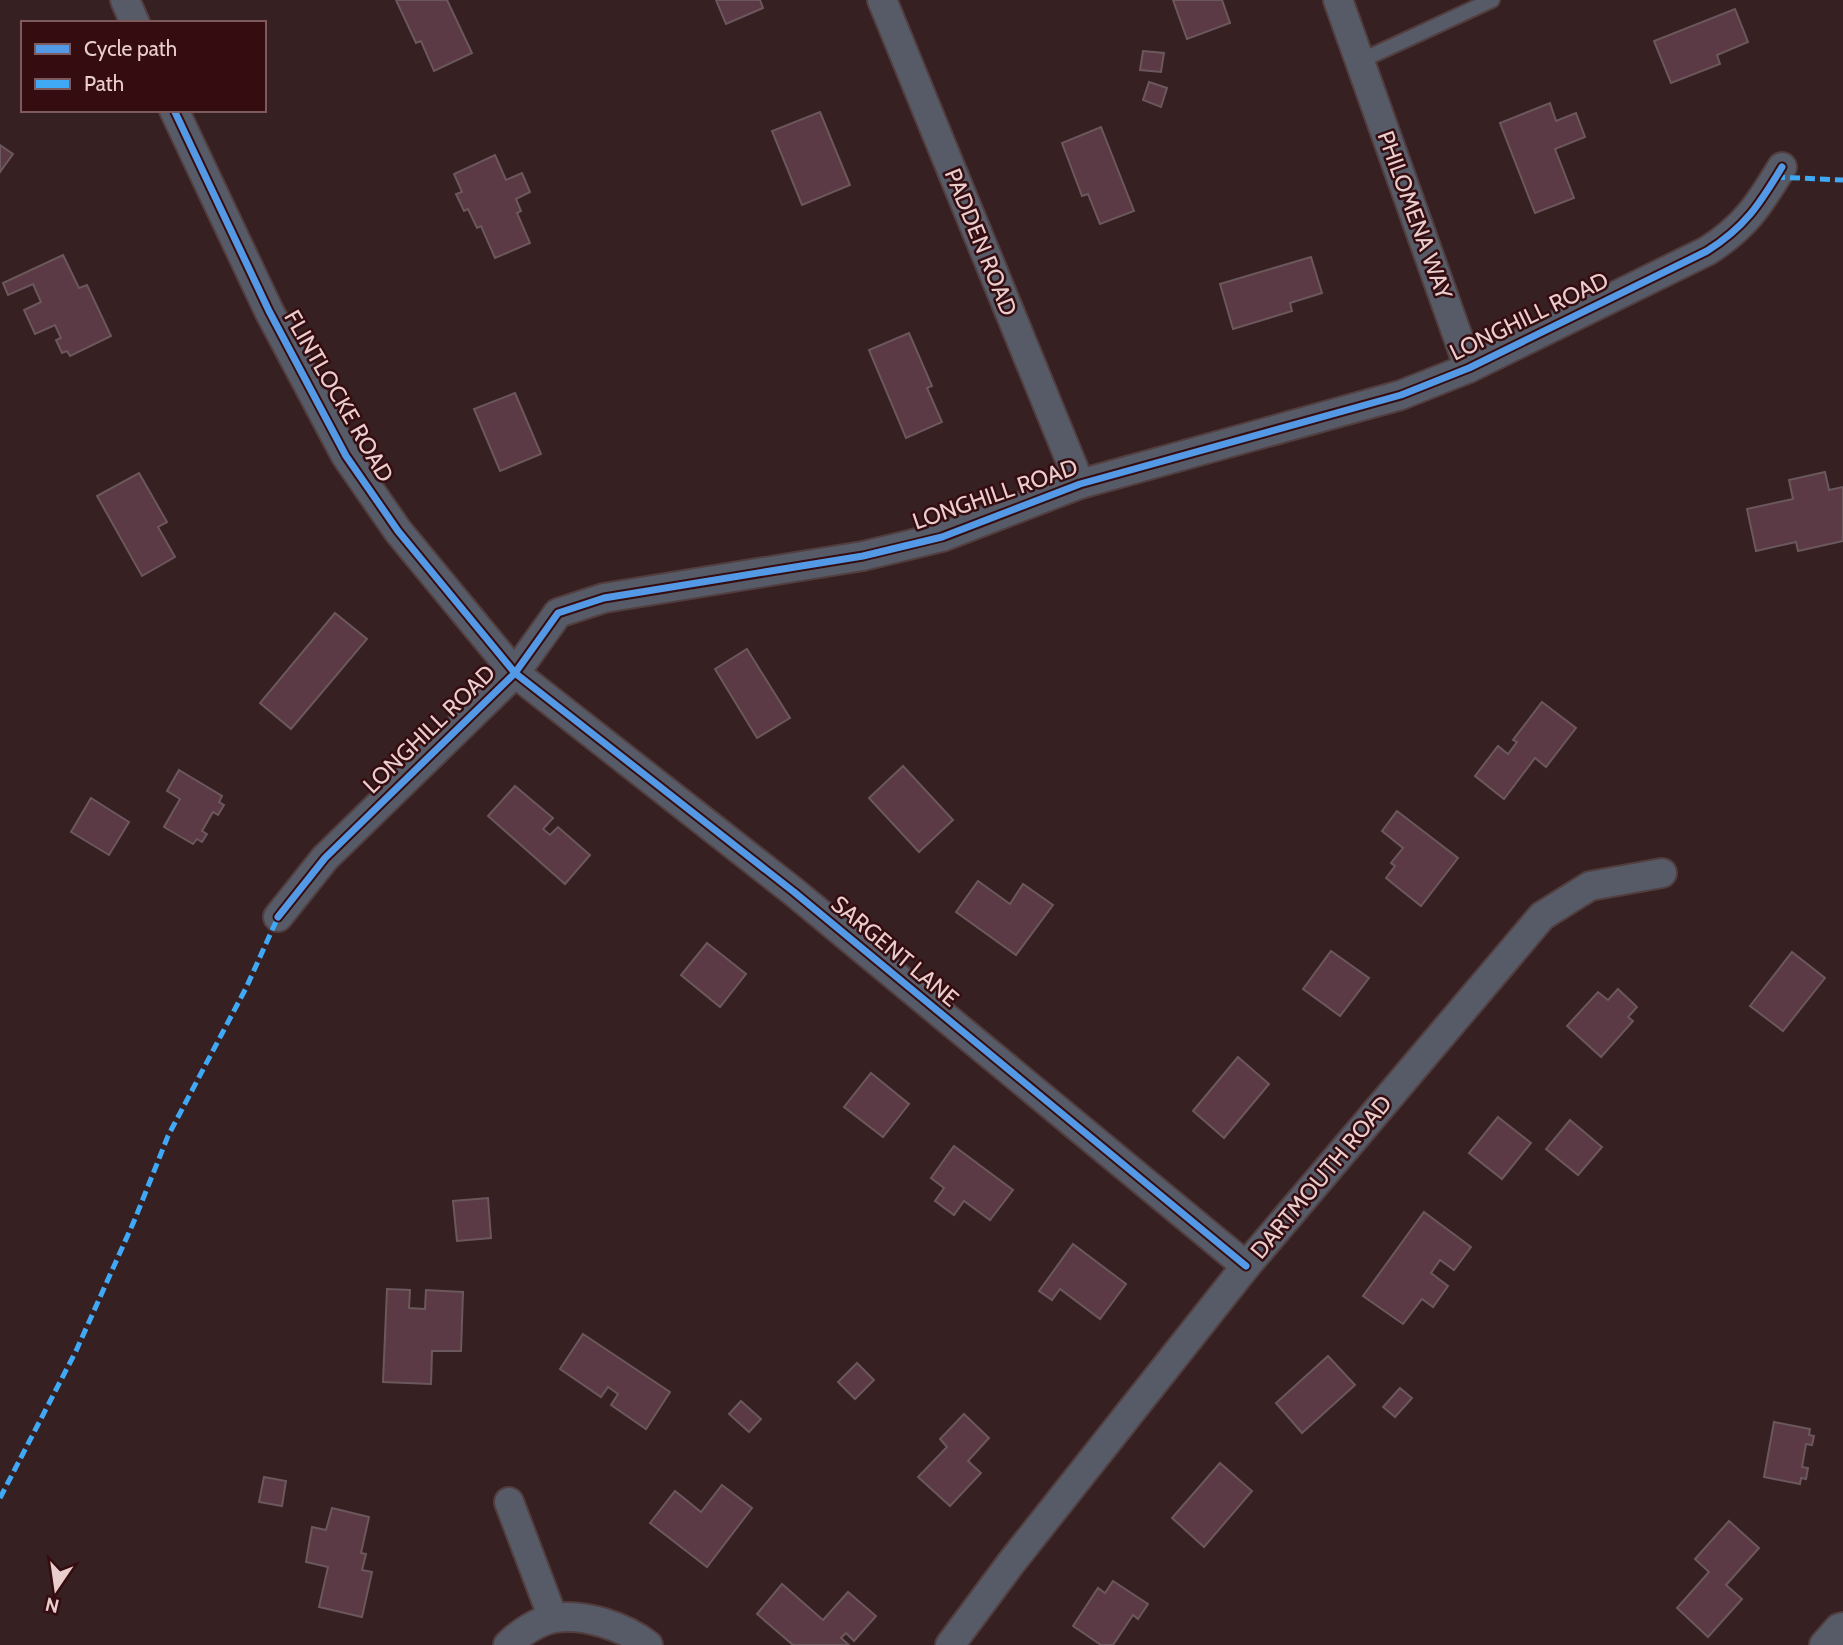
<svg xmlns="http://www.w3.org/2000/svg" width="1843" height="1645" font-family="Cabin,sans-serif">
<rect width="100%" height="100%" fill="#372022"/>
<g fill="#5b3945" stroke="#6b585c" stroke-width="2">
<polygon points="396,0 447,0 472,53 434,71 421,41 416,43"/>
<polygon points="716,0 760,0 763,8 726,24"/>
<polygon points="1173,0 1222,0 1230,23 1187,39"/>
<polygon points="1735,9 1748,42 1717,55 1720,64 1671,83 1654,41"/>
<polygon points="1143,51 1164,53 1161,72 1140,70"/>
<polygon points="1149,82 1167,88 1161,107 1143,100"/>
<polygon points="1550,103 1556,121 1576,113 1585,137 1555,149 1574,198 1535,213 1500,123"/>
<polygon points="820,112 850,185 802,205 772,131"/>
<polygon points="1101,127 1134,211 1100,224 1088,194 1082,196 1062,143"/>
<polygon points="0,145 13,154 0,172"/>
<polygon points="495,155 506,180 522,173 530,192 516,199 521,211 517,213 530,243 495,258 481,226 477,228 468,209 464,211 456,194 462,192 454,174"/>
<polygon points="63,255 79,288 87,285 111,336 70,356 67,351 62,353 56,340 61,338 55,325 35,334 24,310 41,302 33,284 8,295 3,283"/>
<polygon points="1311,257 1322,293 1290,303 1292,311 1233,329 1220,284"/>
<polygon points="909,333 932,386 927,388 942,422 906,438 869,350"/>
<polygon points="515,393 541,454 500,471 474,409"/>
<polygon points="1825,472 1829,490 1843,487 1843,541 1798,551 1796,542 1756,551 1747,509 1793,499 1789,480"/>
<polygon points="139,473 167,522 158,527 175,557 142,576 97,496"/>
<polygon points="335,613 367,639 291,729 260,703"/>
<polygon points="747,649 790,718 757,738 715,669"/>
<polygon points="1542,702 1576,728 1546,767 1535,758 1504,799 1475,776 1498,746 1508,754 1517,742 1513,740"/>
<polygon points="903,766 953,820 919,852 869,798"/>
<polygon points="179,770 222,796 219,802 224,805 218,815 213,812 202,831 207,834 202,842 197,839 193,844 164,827 180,799 167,791"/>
<polygon points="515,786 553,818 543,829 550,835 558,827 590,855 565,884 488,816"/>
<polygon points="91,798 129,822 109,855 71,832"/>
<polygon points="1397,811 1458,858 1421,906 1386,878 1395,866 1391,863 1403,848 1382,831"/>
<polygon points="978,881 1010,904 1023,884 1053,905 1016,955 956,912"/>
<polygon points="707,943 746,974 720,1007 681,975"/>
<polygon points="1331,951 1369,978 1340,1016 1303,989"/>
<polygon points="1792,952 1825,978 1783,1031 1750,1006"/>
<polygon points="1618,989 1637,1007 1628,1017 1633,1021 1601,1057 1567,1026 1598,992 1608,1000"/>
<polygon points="1238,1057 1269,1084 1224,1138 1193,1111"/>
<polygon points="871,1073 909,1104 883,1137 844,1107"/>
<polygon points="1498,1117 1531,1143 1502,1179 1469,1153"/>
<polygon points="1570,1120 1602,1147 1578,1175 1546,1149"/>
<polygon points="954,1146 1013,1190 990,1220 964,1201 954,1215 935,1201 944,1188 931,1178"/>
<polygon points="488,1198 491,1238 457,1241 453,1201"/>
<polygon points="1424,1212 1471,1247 1454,1270 1440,1260 1431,1273 1448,1286 1433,1307 1422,1299 1403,1324 1363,1296"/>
<polygon points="1073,1244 1126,1284 1100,1319 1060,1289 1052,1300 1039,1291"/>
<polygon points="387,1289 410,1290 409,1308 425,1309 426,1290 463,1292 461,1351 432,1351 431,1384 383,1382"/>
<polygon points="583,1334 670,1392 646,1429 611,1405 618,1394 608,1387 601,1397 560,1369"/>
<polygon points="1328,1356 1355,1385 1302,1433 1276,1403"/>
<polygon points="857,1363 874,1380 855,1399 838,1382"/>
<polygon points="1400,1388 1412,1398 1395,1417 1383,1407"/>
<polygon points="741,1401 761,1419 749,1432 729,1414"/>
<polygon points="964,1414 989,1438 968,1461 981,1473 950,1506 918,1477 947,1447 940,1439"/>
<polygon points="1774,1422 1810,1429 1809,1435 1814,1436 1812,1445 1806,1444 1802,1467 1808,1468 1806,1479 1801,1478 1800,1484 1764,1477"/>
<polygon points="1220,1463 1252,1491 1204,1547 1172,1518"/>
<polygon points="264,1477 286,1481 282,1506 259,1502"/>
<polygon points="722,1485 752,1508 707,1567 650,1523 675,1491 701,1512"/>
<polygon points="332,1508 369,1517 361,1553 366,1554 362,1570 372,1572 362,1617 319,1607 328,1567 306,1562 312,1527 326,1530"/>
<polygon points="1729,1521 1759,1548 1726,1585 1742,1599 1708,1637 1677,1608 1709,1572 1695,1559"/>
<polygon points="1113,1581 1148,1604 1138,1619 1133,1615 1113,1645 1101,1645 1073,1626 1098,1588 1105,1593"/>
<polygon points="782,1584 823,1620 848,1592 876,1616 854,1641 846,1633 841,1638 849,1645 793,1645 757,1614"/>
</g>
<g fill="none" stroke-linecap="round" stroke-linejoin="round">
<g stroke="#523e3f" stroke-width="18">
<polyline id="service" points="1360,61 1492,0"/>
</g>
<g stroke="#523e3f" stroke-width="32">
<g id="minor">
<polyline points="125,0 135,23"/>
<polyline points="882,0 1080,484"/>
<polyline points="1338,0 1469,368"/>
<polyline points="174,110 269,311 346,456 398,531 515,673 794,892 1246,1266"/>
<path d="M278 917 325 858 515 673 558 613 604 598 863 556 942 537 1080 484 1401 395 1469 368 1707 251C1745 227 1759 205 1782 167"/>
<polyline points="509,1502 553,1618"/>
<path d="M508 1645C520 1633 538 1621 555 1618 584 1613 625 1627 648 1645"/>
<polyline points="950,1645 1011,1563 1246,1266 1542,916 1590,886 1662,873"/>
<polyline points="1824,1645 1839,1628 1843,1627"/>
</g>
</g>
<use href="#service" stroke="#565b67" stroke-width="14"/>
<use href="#minor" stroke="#565b67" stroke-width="28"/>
<g stroke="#3fa9f5" stroke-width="5" stroke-dasharray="10 5" stroke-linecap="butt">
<polyline points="1775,177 1843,180"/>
<polyline points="0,1498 76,1351 135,1219 168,1136 246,988 278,917"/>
</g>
<g stroke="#350d11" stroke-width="11">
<g id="cycleway">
<polyline points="174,110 269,311 346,456 398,531 515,673 794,892 1246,1266"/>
<path d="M278 917 325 858 515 673 558 613 604 598 863 556 942 537 1080 484 1401 395 1469 368 1707 251C1745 227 1759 205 1782 167"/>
</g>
</g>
<use href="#cycleway" stroke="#5399e6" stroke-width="7"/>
</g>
<g text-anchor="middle" stroke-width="5" stroke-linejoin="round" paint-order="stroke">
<g font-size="23" fill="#eacece" stroke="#350d11">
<text transform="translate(1415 215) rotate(70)" y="8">PHILOMENA WAY</text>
<text transform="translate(981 242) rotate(68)" y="8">PADDEN ROAD</text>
<text transform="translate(1529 316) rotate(-26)" y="8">LONGHILL ROAD</text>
<text transform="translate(339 396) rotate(60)" y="8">FLINTLOCKE ROAD</text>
<text transform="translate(995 494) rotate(-19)" y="8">LONGHILL ROAD</text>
<text transform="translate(429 729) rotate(-44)" y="8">LONGHILL ROAD</text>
<text transform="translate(895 951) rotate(40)" y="8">SARGENT LANE</text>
<text transform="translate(1321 1177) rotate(-50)" y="8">DARTMOUTH ROAD</text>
</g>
</g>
<rect x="21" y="21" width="245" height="91" fill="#350d11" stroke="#7d5a5d" stroke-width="2"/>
<rect x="35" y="44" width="35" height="10" fill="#5399e6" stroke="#7d5a5d" stroke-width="2"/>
<text x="84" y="56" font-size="21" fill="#eacece">Cycle path</text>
<rect x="35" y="79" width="35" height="10" fill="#3fa9f5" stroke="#7d5a5d" stroke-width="2"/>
<text x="84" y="91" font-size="21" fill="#eacece">Path</text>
<g transform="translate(56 1589) rotate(193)" stroke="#350d11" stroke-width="5" paint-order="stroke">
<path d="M0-5L12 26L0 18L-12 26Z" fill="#eacece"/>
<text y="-10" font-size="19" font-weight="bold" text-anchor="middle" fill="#eacece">N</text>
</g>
</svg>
